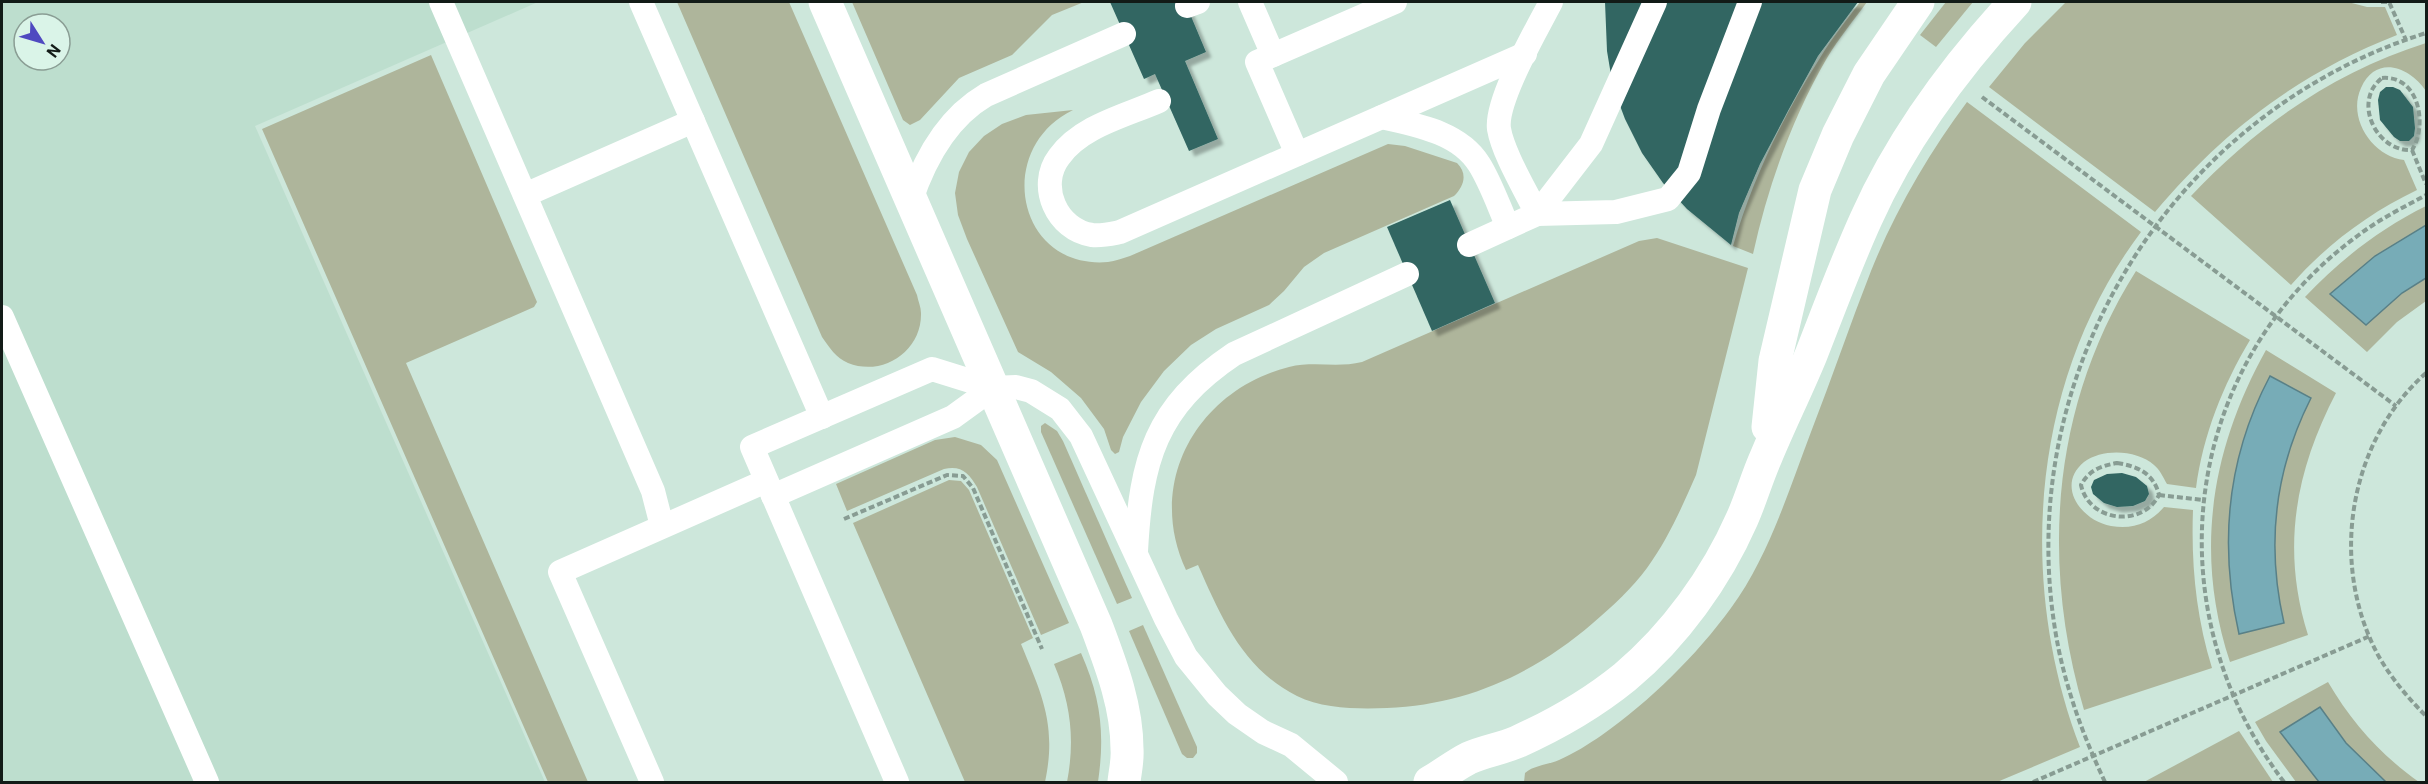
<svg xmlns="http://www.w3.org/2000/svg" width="2428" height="784" font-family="Roboto,sans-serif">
<defs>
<filter id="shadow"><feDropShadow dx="5.5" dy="5.5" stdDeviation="1.5" flood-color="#0004"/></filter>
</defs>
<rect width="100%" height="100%" fill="#cde7db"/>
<path fill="#bddece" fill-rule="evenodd" d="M2 2H538L255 126 545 782H2ZM24 24H60V60H24Z"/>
<g fill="#aeb59b">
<path d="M677 2H789L917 295C918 301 921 307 921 313 922 351 883 377 848 363 836 358 829 347 822 337Z"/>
<polygon points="852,2 1084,2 1052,15 1012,55 959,78 920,120 910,125 903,120"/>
<path d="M1860 2H1867C1854 20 1839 38 1827 58 1792 118 1768 186 1753 254L1733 246C1752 180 1783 116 1820 58 1832 38 1847 20 1860 2Z"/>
<polygon points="1946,2 1973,2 1936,47 1920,35"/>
<path d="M2066 2H2348L2367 7H2385L2397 35C2298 74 2224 130 2155 212L1989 87 2025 43Z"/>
<path d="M2426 43V91C2410 67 2376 54 2361 88 2347 119 2373 156 2404 160L2417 190C2369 213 2326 245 2291 285L2191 196C2257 126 2334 72 2426 43Z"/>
<polygon points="431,55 537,302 534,307 406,363 588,782 548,782 262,129"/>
<path d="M1967 102 2141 232C2031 378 2016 580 2080 747L1997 782H1524L1525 773C1534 765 1548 765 1559 760 1573 754 1589 744 1602 735 1650 701 1696 656 1731 608 1769 556 1788 492 1811 432 1832 378 1850 324 1871 271 1895 211 1929 153 1967 102Z"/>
<path d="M1073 110C993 149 1017 270 1108 262 1115 261 1123 258 1130 256L1388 144 1405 146 1457 163C1468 174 1464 186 1454 196L1324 253 1304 267 1284 291 1269 305 1216 329 1191 345 1164 371 1141 402 1123 437 1119 452 1115 454 1111 450 1104 429 1081 398 1051 372 1018 352 967 239 958 215 955 193 959 172 969 152 984 136 1002 124 1026 115Z"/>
<path d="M2426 206V301L2397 322 2367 352 2305 297C2341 259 2380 229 2426 206Z"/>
<path d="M1657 238 1748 268 1696 475C1682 507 1668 539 1647 568 1632 588 1613 606 1593 623 1534 674 1466 705 1387 708 1359 709 1323 709 1297 696 1243 669 1221 617 1198 565L1186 570C1145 482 1198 390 1289 367 1313 361 1338 368 1362 362L1639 241Z"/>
<path d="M2136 271 2250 340C2223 385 2203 435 2196 488L2167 484C2163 477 2160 470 2154 465 2137 450 2103 448 2084 462 2055 486 2082 521 2111 526 2133 530 2150 523 2164 507L2193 510C2191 564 2196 616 2212 668L2084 710C2040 561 2052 404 2136 271Z"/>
<path d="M2266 350 2336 393C2295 472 2281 549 2308 635L2230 662C2194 553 2211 449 2266 350Z"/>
<polygon points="1045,423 1057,431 1063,441 1132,598 1117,604 1041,432 1041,426"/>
<path d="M955 437 981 445 997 460 1069 623 1041 635 977 487C969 473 961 465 944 469L847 511 836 484 935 440Z"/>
<path d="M949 480 961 481 969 490 1033 638 1021 644C1042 695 1057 725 1045 782H965L853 523Z"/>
<polygon points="1143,625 1197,747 1197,753 1193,758 1187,758 1182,754 1129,631"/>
<path d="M1081 653C1101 698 1105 734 1098 782H1067C1075 740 1071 704 1054 664Z"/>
<path d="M2328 682C2352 723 2381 755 2419 782H2296L2266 741 2255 722Z"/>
<polygon points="2239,731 2273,782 2144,782"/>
</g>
<g fill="#77acb7" stroke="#598087" stroke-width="1.5">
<polygon points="2426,225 2426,278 2402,293 2366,325 2330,294 2375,256"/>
<path d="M2270 376 2311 398C2275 469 2266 545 2284 623L2239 634C2219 545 2227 457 2270 376Z"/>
<polygon points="2320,707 2346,743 2386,782 2319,782 2280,732"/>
</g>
<g fill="#316662" filter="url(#shadow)">
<polygon points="1110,2 1185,2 1206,52 1185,61 1218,139 1189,151 1155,74 1144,79"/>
<polygon points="1605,2 1858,2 1818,56 1789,109 1760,164 1739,213 1731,245 1687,209 1663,183 1642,153 1625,119 1613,87 1607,51"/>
<polygon points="2386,87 2393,87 2400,90 2413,107 2415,128 2414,136 2409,141 2400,141 2394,137 2380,120 2378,100 2380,92"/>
<polygon points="1450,200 1495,303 1432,331 1387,227"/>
<polygon points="2122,473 2136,477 2147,486 2149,494 2145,501 2133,506 2117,507 2104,503 2093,494 2091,487 2094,480 2107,474"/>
</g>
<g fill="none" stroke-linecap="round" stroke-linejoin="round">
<g stroke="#889c93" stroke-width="4" stroke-dasharray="6 3" stroke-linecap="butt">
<polyline points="2381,2 2389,2 2406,40"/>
<path d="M2382 78C2419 75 2428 125 2412 150 2376 152 2352 101 2382 78Z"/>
<polyline points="1982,97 2396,406"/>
<polyline points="2412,150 2426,184"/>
<path d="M2426 373C2348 442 2329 564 2378 655 2391 678 2408 698 2426 716"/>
<path d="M2117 463C2138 466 2154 474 2159 495 2142 528 2089 522 2081 485 2089 470 2101 466 2117 463Z"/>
<polyline points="2159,495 2203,500"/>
<polyline points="844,519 947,475 963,476 973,488 1042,649"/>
<polyline points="2033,782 2370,636"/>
<path d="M2105 782C2085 740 2069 697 2059 651 2004 383 2168 114 2426 33"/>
<path d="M2284 782C2152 609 2180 364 2360 234 2380 219 2404 207 2426 195"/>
</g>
<g stroke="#fff" stroke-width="24">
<polyline points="441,2 653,491 662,526"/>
<polyline points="641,2 822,417"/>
<polyline points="1250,2 1273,55"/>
<polyline points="1187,6 1198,2"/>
<path d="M1159 101C1125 116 1081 126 1059 157 1037 186 1057 230 1092 235 1102 236 1110 234 1120 232L1525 54"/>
<path d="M1382 117C1416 125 1459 132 1479 164 1491 183 1499 207 1508 227"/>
<polyline points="1297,154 1257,62 1395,2"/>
<polyline points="525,195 693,121"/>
<path d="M911 200C925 158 947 118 986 95L1124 34"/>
<polyline points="1537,214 1591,144 1655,2"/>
<path d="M1537 214C1526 191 1503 153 1499 129 1495 101 1537 29 1551 2"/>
<polyline points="1469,245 1537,214 1616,212 1668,199 1689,173 1709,109 1750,2"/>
<polyline points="2,317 207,782"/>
<polyline points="773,496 953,417 993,388"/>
<path d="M1136 551C1141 460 1155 407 1234 354L1407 274"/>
<polyline points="652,782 560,572 766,481"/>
<polyline points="897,782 752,447 932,369 993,388 1016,387 1031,391 1060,409 1081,436 1166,619 1186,657 1217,695 1237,714 1263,732 1291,745 1336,782"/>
</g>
<g stroke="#fff" stroke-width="33">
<path d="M825 2 1096 625C1111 665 1127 706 1127 749 1128 760 1125 772 1124 782"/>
<polyline points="1768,427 1775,361 1815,190 1838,135 1869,74 1918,2"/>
<path d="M1430 782C1443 775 1455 765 1469 758 1484 751 1501 749 1517 742 1555 725 1593 703 1625 677 1675 635 1716 578 1742 519 1751 499 1757 477 1766 457 1780 423 1797 389 1811 355 1829 309 1846 263 1866 219 1902 138 1956 66 2015 2"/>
</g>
</g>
<rect width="2428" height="784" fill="none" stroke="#121b17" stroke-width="6"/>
<g transform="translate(42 42) rotate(127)"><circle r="28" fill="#daf4e8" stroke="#8a9d94" stroke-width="1.5"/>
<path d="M0-4.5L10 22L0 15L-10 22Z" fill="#4f49c0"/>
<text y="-9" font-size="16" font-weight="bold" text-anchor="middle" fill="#121b17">N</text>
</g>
</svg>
